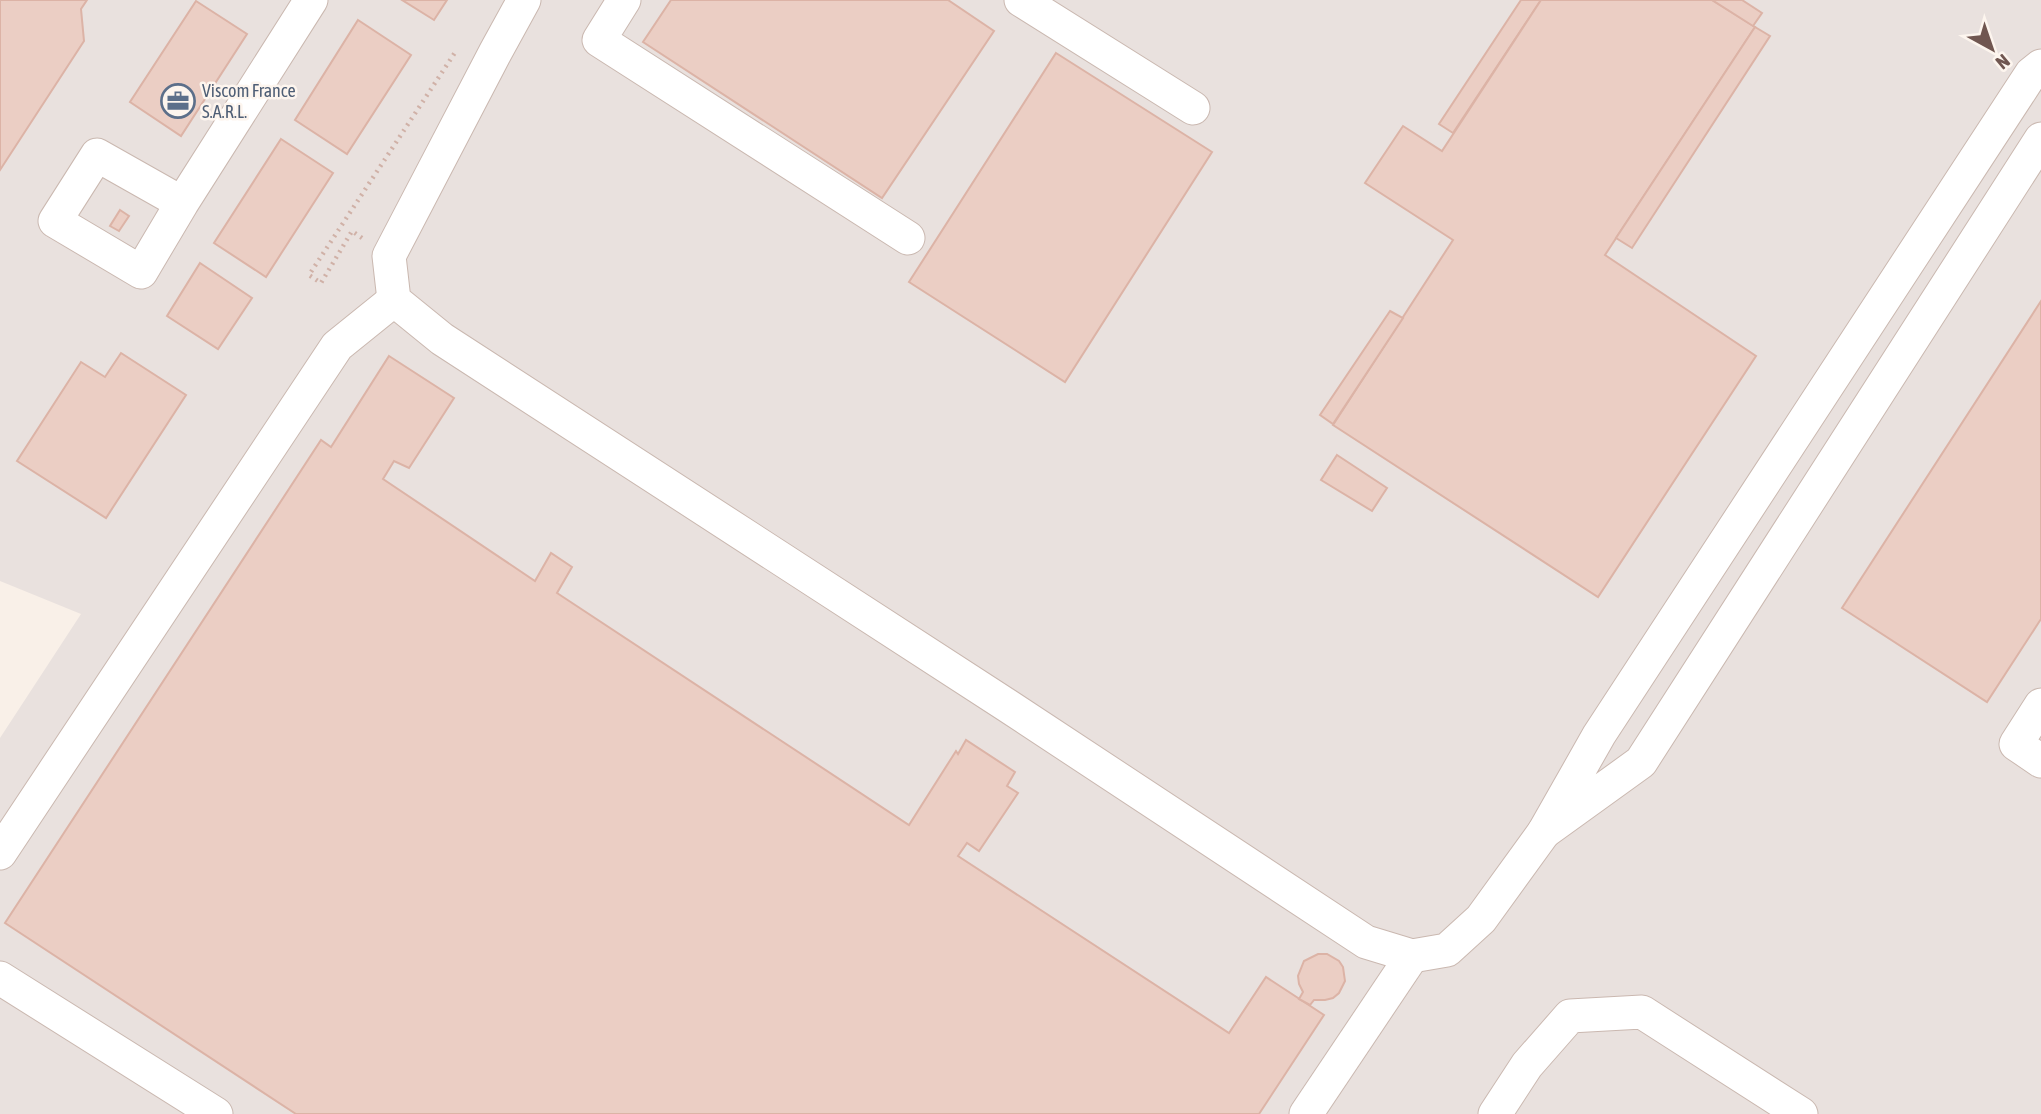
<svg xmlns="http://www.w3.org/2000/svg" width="2041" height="1114" font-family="'Asap Condensed',sans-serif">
<rect width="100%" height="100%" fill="#f9f0e8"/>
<polygon fill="#e9e1de" points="0,0 2041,0 2041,1114 0,1114 0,738 81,614 0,581"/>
<g fill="#ebcec4" stroke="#dcb3a6" stroke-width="2">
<polygon points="0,0 87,0 81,9 84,41 0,170"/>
<polygon points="402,0 447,0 434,20"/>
<polygon points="671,0 948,0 994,31 882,198 643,42"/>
<polygon points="1521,0 1541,0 1453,133 1439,124"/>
<polygon points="1541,0 1712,0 1755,27 1605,255 1756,356 1598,597 1333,425 1453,240 1365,183 1403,126 1442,151"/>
<polygon points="1712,0 1742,0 1762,13 1753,26"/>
<polygon points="196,1 247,34 181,136 130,102"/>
<polygon points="358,20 411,55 347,154 295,120"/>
<polygon points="1755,27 1770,36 1632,248 1616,238"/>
<polygon points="1056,53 1212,152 1065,382 909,282"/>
<polygon points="281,139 333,173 266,277 214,243"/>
<polygon points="120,210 129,216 119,231 110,226"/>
<polygon points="200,263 252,298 218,349 167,316"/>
<polygon points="2041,301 2041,619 1987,702 1842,608"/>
<polygon points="1390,311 1403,318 1333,424 1320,415"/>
<polygon points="121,353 186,395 106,518 17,461 81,362 105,377"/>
<polygon points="389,356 454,398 409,468 394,461 383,479 535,581 551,553 572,567 557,593 909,825 956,751 958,754 966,740 1015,772 1007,786 1018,793 979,851 967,843 958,856 1229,1033 1266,977 1324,1015 1259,1114 296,1114 5,923 321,440 331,447"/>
<polygon points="1337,455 1387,488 1372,511 1321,480"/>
<polygon points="1318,954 1327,954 1339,961 1343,967 1345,981 1339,993 1333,998 1325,1000 1314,1000 1310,1005 1299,999 1303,992 1299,984 1298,976 1304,961"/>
</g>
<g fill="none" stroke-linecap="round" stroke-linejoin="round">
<g stroke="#cab8b0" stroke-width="35">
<g id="minor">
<polyline points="524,0 496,51 389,256 394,300 442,339 1008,706 1366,942 1412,956 1447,950 1481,919 1544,832"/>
<polyline points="624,0 599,40 908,238"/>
<polyline points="1021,0 1193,108"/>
<polyline points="2041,66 2031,74 1599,735 1544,832 1641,762 2041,139"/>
<polyline points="182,203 97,155 55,221 141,272 182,203 311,0"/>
<polyline points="2041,705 2016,744 2041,761"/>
<polyline points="0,853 337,346 394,300"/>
<polyline points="0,978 216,1114"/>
<polyline points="1306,1114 1412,956"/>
<polyline points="1495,1114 1527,1065 1570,1016 1642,1012 1801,1114"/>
</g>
</g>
<polyline stroke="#d0b1a7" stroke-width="4.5" stroke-dasharray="2 5" stroke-linecap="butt" points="362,238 352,231 321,283 309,275 456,51"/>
<use href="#minor" stroke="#fff" stroke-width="33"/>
</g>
<defs>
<g id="office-ring" transform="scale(1.75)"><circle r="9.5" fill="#fdf5ee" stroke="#5c6f8a" stroke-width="1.5"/><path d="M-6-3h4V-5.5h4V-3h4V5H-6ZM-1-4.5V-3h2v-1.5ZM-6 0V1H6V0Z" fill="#5c6f8a"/></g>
</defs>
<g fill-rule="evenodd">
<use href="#office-ring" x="178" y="101"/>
</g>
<g text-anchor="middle" stroke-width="5" stroke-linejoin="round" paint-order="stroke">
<g font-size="18" fill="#4e5e75" stroke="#fdf5ee" text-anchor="start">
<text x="202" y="97">Viscom France<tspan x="202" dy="21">S.A.R.L.</tspan></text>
</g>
</g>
<g transform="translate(1992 49) rotate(140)" stroke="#fdf5ee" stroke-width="5" paint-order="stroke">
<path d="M0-5L12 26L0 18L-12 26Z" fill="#705650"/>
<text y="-10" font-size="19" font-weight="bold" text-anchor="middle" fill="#705650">N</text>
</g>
</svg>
